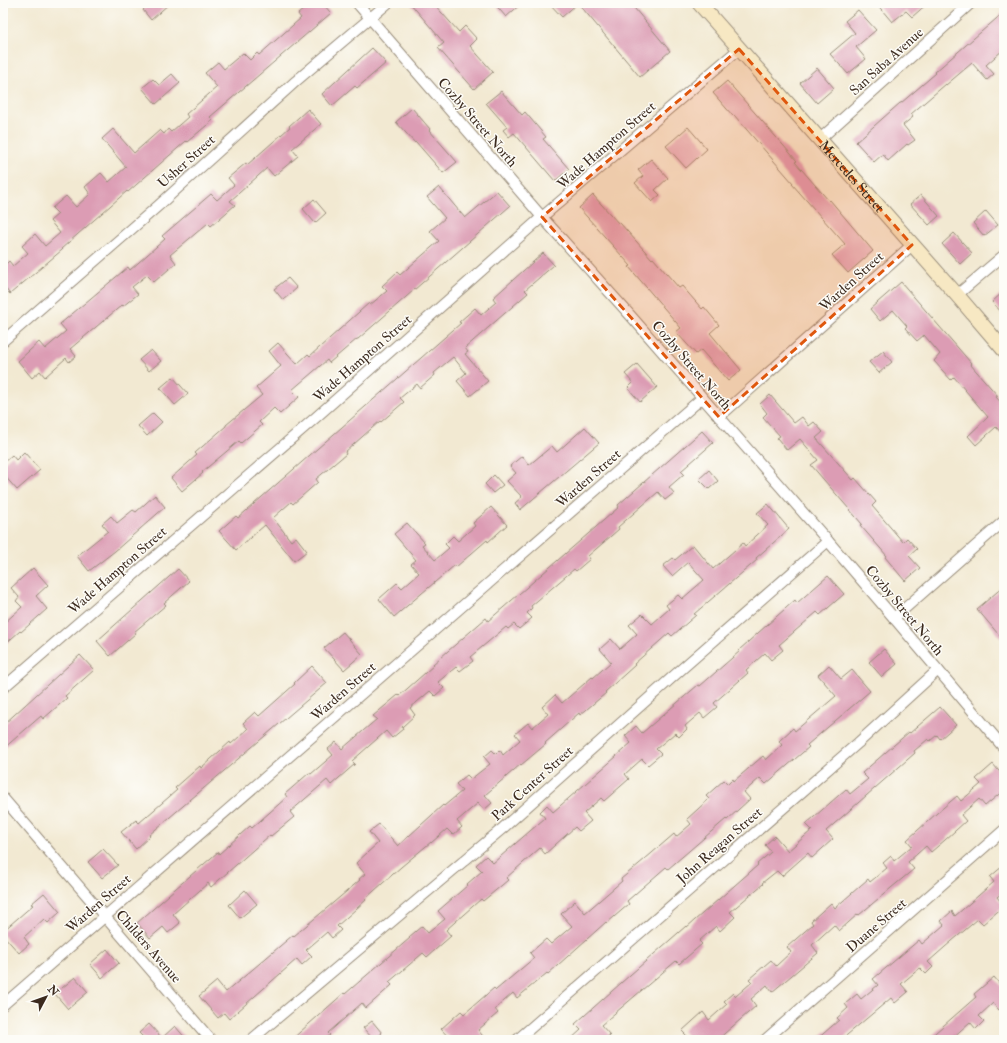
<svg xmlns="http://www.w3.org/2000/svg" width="1007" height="1043" font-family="'IM FELL Double Pica',serif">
<rect width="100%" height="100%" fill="#fdfcf7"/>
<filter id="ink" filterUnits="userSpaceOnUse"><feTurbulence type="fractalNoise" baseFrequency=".025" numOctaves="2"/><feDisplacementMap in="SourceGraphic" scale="8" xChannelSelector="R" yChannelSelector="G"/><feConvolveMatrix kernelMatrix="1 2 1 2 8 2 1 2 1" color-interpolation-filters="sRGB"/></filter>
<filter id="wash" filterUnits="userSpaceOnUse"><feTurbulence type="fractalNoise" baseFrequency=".012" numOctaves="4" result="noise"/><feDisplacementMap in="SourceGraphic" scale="16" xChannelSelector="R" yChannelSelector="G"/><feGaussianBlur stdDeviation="0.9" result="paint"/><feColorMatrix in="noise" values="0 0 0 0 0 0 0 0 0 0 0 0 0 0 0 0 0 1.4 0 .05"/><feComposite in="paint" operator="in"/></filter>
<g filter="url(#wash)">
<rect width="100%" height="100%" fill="#f2e9d2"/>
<g id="blocks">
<g fill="#dc9cb4">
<polygon points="150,3 170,3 151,20 143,10"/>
<polygon points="311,3 322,3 331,13 210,117 213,120 187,142 186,141 128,192 127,191 61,249 62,250 10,294 3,286 3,267 9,261 13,266 28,253 22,246 35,234 45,246 60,233 50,221 58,214 52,208 66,196 76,207 90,194 85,187 101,173 109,182 126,167 102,139 113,129 134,153 160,130 164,134 168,129 171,132 188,117 186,114 217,87 205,73 218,62 224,69 243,53 250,60 257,53 259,55 301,18 298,14"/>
<polygon points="410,3 433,3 459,32 465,26 477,39 470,46 493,72 474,89 438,48 444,43"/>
<polygon points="494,3 522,3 506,17"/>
<polygon points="549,3 630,3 670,51 640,77 578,3 562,17"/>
<polygon points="876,3 928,3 912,17 906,11 892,22"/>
<polygon points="858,10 876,30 856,47 866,59 848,74 830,54 855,33 845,21"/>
<polygon points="1004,12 1004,49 986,65 994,74 987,80 972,63 946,85 946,84 911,114 913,117 903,125 915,140 908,145 907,144 888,161 883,154 874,162 856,142 900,103 901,103 936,73 935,72"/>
<polygon points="372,48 386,63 357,88 355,86 332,106 322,94"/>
<polygon points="817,68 834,88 817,103 800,83"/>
<polygon points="172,74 180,83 156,104 142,88 153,79 159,85"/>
<polygon points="727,81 797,161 795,162 829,201 830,200 873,251 848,273 832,255 845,244 792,184 793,183 734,115 733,116 713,93"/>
<polygon points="501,91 522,115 525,112 546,137 543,139 569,169 555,181 514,133 509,137 503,130 507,127 486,103"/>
<polygon points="412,108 430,129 429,130 457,162 443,173 416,142 415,143 396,122"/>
<polygon points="308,109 321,124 292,149 298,156 274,176 267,168 230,201 235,205 211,226 208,223 170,255 176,263 154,282 147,275 132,287 138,294 123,306 122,305 70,349 76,356 69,362 66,358 45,377 40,371 32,378 18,361 39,342 45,349 66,331 60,324 128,267 130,270 165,239 162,236 211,194 217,200 234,185 228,178 246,163 247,165 290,127 289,126"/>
<polygon points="688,127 707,149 686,168 666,146"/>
<polygon points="651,159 668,178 655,190 660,195 652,202 635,183 643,176 638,170"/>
<polygon points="439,187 465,218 497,191 510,206 358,339 357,339 329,363 327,360 292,390 299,397 280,414 274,408 259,422 262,425 241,443 239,441 202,472 203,473 182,491 171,478 197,455 195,453 226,426 226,425 262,395 256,388 281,366 269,351 278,343 297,364 308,354 310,356 369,303 370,305 387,291 382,286 397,272 400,275 439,241 430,231 445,218 427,197"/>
<polygon points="593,195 619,224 620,223 652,259 653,258 679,288 682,286 702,309 704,307 719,325 710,333 741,370 728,381 701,350 696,354 676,332 681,328 629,267 631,266 579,208"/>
<polygon points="921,195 939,216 929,225 910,204"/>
<polygon points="314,199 326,213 315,223 303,209"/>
<polygon points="986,211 998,225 984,236 973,223"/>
<polygon points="954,233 972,253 960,264 942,244"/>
<polygon points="543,253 554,265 525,290 528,293 465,348 468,352 465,354 488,381 470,396 457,381 466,373 453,357 434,373 435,375 420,388 417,384 400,398 404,402 381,422 380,421 345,452 346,454 316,479 318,482 293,504 291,502 273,518 291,541 296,537 307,551 294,561 265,525 236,550 219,531 236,516 238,518 461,323 459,322 475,308 481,315 496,302 493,298"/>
<polygon points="288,278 297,288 283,300 274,289"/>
<polygon points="901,282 971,363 970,364 998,396 996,397 1004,406 1004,436 996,427 976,445 968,436 988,417 954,377 951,380 934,361 940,354 924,335 917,341 905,328 907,326 893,310 880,321 870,309"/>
<polygon points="1004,291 1004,315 992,302"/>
<polygon points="151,350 161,361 149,371 139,360"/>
<polygon points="883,351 892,362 879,373 869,362"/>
<polygon points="637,364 657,387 640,402 628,388 633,383 625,374"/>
<polygon points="173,377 188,394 175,405 160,388"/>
<polygon points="770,395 794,423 802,417 809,426 814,422 823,432 816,438 853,480 855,478 876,502 872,506 903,542 907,538 917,549 909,556 920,568 905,581 885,557 887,556 860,525 862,524 811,465 818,460 800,439 787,450 777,438 780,436 763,417 767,413 760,404"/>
<polygon points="153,413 162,422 147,436 138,426"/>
<polygon points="585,427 599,443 520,510 515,503 522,497 507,481 516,473 510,466 522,456 529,465 552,446 557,452"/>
<polygon points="702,431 713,443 681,471 684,474 669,487 674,493 665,500 658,492 618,527 619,529 588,556 590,559 576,571 574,569 566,576 531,606 532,608 527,613 532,618 519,629 514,624 508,629 506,627 470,657 473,661 460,671 456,667 438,682 444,688 435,696 430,691 410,708 415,715 402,727 403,729 392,738 386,731 352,761 355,764 331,785 327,780 290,812 294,817 271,836 270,835 211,887 208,883 173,914 180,923 168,933 163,927 150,938 137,923 169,895 168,895 218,852 219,854 250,826 252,828 287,797 285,794 309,773 311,774 333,755 328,749 336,742 342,749 377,719 373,716 398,695 399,696 434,665 433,664 486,618 488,621 619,507 618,505"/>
<polygon points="24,452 40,470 17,490 3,474 3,463 12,455 16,460"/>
<polygon points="709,470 718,481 709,489 699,479"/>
<polygon points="494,475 503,485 493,493 485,484"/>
<polygon points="155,495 165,507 115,551 89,571 77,556 108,531 102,524 111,516 117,523 133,510 136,512"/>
<polygon points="768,504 789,529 756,558 757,560 694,614 696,615 672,636 669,633 634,664 635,665 605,692 606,693 580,715 579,713 545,743 546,744 521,765 521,764 485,795 492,803 484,810 478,803 457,821 462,827 453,835 447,829 431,843 431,842 401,867 365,899 366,900 337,926 341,930 332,938 327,932 306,950 312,956 302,965 297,959 229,1019 224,1013 218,1018 199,996 217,981 226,992 293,935 294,936 360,880 359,879 365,874 356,863 378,843 369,832 379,824 398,846 443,805 444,806 462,791 456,784 467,775 471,779 490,764 484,757 492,750 496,754 500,750 503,755 520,740 515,734 528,723 532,728 548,714 542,707 555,695 562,703 592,677 593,678 611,662 600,649 611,639 620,649 637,634 629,625 642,614 652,624 669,609 666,605 678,595 682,599 704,580 688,562 672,576 663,566 673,558 675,560 693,545 713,569 743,543 745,546 768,525 757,513"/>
<polygon points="491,507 507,525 488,542 487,540 456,567 455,565 394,617 379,599 397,583 402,588 419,573 411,564 416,560 394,534 407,523 425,543 422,545 435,560 449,548 445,544 453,536 458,541 475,526 473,523"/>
<polygon points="33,568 48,585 36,596 47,609 21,632 20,631 3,646 3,624 22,607 16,601 19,597 11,588"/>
<polygon points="178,569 189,581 164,603 166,605 134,632 136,633 110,656 97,641"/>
<polygon points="828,576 844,594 820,615 817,612 779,645 783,650 771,660 765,653 746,670 748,673 714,703 717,707 704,718 700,713 685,726 687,729 679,737 675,733 656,749 661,754 648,765 642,759 625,774 629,779 604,801 601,798 584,813 591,821 579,831 575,827 545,854 540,848 506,878 508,880 483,901 481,899 446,930 451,936 427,957 423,953 389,982 392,985 366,1008 362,1003 328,1033 330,1035 324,1040 291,1040 344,993 345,994 410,938 409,937 422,926 428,933 445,919 438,911 468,885 467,884 482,871 476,865 486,856 493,863 545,818 540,812 547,805 553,812 617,756 616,756 631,743 625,736 636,726 642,733 698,685 700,686 740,651 739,650 795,600 797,603"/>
<polygon points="1004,586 1004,641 977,609"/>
<polygon points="343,632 362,654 344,670 324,648"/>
<polygon points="884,649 897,664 882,677 869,662"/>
<polygon points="80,655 94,670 65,696 67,698 43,719 41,716 3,749 3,725"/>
<polygon points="829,665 841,679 852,670 870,691 807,745 809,747 766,784 760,778 744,792 750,799 727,820 726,819 668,869 666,867 627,901 629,904 607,923 606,922 548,974 547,973 517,998 513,993 495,1009 498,1013 478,1030 486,1040 451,1040 441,1029 461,1011 464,1014 494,988 496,990 534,958 530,953 546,939 551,944 572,926 561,914 575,901 585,913 622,881 621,879 645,859 674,834 676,837 691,824 687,819 709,799 706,796 724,780 728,784 733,779 734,781 763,756 766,760 782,745 779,741 793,728 795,731 836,696 818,675"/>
<polygon points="312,666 327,683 149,835 150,836 136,849 121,832 136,820 139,823 177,790 175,788 200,766 201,768 230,742 231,744 248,729 243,723 255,712 259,716 295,684 294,683"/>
<polygon points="940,707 956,725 940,739 937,735 930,741 928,739 914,751 915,753 826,831 833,839 812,858 808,853 782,876 777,871 762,883 763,884 730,912 735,917 720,931 716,926 699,941 702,944 679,964 676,961 601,1025 610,1035 604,1040 570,1040 581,1030 575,1024 630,975 686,926 687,927 758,865 757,864 771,852 765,845 775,836 788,851 812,830 806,824 846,789 850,794 868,779 862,773 909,732 910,733"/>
<polygon points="993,764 1004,777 1004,790 985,806 979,799 961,815 966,821 945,840 931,852 926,846 908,862 914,869 891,888 859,915 858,914 839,931 834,925 812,945 818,953 772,992 767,985 751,999 756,1006 717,1040 691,1040 682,1031 703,1012 709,1020 727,1004 724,1001 733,993 736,996 752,982 749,979 771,960 776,966 791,952 787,947 813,924 811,921 831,903 835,908 868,879 870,882 887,868 883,863 891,856 894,861 912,846 907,840 937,813 957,796 961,801 981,784 976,779"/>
<polygon points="103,849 118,865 102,878 88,862"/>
<polygon points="1004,865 1004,893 1003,892 997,897 1004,906 983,924 978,919 945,947 928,962 933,967 926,974 920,968 901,984 908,992 895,1003 891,998 841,1040 816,1040 839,1020 837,1018 848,1008 845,1004 857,994 861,999 878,985 873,979 919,940 922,944 944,925 941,921 952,911 955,916 994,882 990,877"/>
<polygon points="245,890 257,904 240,918 229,905"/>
<polygon points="44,893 60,912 48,923 44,919 24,937 29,944 19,953 3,935 3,931 33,905 31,904"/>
<polygon points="107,949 119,963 102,978 90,964"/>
<polygon points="75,977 88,992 68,1009 55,994"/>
<polygon points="994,977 1004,989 1004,1005 999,1010 993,1003 979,1016 984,1021 976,1029 970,1022 950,1040 927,1040 976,997 974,994"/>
<polygon points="372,1021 382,1033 374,1040 363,1028"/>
<polygon points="149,1024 162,1038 175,1026 187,1040 146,1040 139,1033"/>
</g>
</g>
</g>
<g filter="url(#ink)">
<use href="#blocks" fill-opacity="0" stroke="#968a78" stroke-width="1"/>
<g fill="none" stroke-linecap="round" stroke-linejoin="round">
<g stroke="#968a78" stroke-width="12">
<g id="street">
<polyline points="357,3 542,217 630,315 828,541 894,618 1004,748"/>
<polyline points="819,140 971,3"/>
<polyline points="957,295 1004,255"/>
<polyline points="3,341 158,206 296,81 388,3"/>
<polyline points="719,417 912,245"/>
<polyline points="894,618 1004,521"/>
<polyline points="3,688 33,662 314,419 542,217 739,49"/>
<polyline points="3,798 211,1040"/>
<polyline points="3,1005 702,398"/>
<polyline points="251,1040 503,828 685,666 828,541"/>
<polyline points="517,1040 858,743 938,670"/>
<polyline points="765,1040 1004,830"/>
</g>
</g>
<g stroke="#968a78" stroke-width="16">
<g id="secondary">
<path id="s1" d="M699 3 957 295 1004 350"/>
</g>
</g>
<use href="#street" stroke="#fff" stroke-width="10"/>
<use href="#secondary" stroke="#f7e8c3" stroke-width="14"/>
</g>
</g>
<path fill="#df570d" fill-opacity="0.2" stroke="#df570d" stroke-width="3" stroke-dasharray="8 5" stroke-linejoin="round" d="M739 49 912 245 719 417 542 217Z"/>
<g text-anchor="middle" stroke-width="3" stroke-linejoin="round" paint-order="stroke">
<g font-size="14" fill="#3b2a1e" stroke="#fdfcf7">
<text transform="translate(886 61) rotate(-42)" y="5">San Saba Avenue</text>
<text transform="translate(478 122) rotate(49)" y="5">Cozby Street North</text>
<text transform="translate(606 145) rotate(-41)" y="5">Wade Hampton Street</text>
<text transform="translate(186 161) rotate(-42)" y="5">Usher Street</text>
<text dy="5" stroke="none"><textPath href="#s1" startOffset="231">Mercedes Street</textPath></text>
<text transform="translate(851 281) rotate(-42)" y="5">Warden Street</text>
<text transform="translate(362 358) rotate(-41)" y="5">Wade Hampton Street</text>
<text transform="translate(692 365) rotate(49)" y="5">Cozby Street North</text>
<text transform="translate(588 478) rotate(-41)" y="5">Warden Street</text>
<text transform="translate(117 570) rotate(-41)" y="5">Wade Hampton Street</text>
<text transform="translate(905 610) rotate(50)" y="5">Cozby Street North</text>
<text transform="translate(343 691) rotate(-41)" y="5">Warden Street</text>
<text transform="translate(532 783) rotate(-42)" y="5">Park Center Street</text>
<text transform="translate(719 845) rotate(-41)" y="5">John Reagan Street</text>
<text transform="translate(98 903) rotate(-41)" y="5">Warden Street</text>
<text transform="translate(876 925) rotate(-41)" y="5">Duane Street</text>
<text transform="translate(149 946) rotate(49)" y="5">Childers Avenue</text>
</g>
</g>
<rect width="1007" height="1043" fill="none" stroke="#fdfcf7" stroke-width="16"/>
<g transform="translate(46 997) rotate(49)" stroke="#fdfcf7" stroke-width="3" paint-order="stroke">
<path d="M0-3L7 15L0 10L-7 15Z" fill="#3b2a1e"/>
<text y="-6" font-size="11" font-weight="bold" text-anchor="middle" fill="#3b2a1e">N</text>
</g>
</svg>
